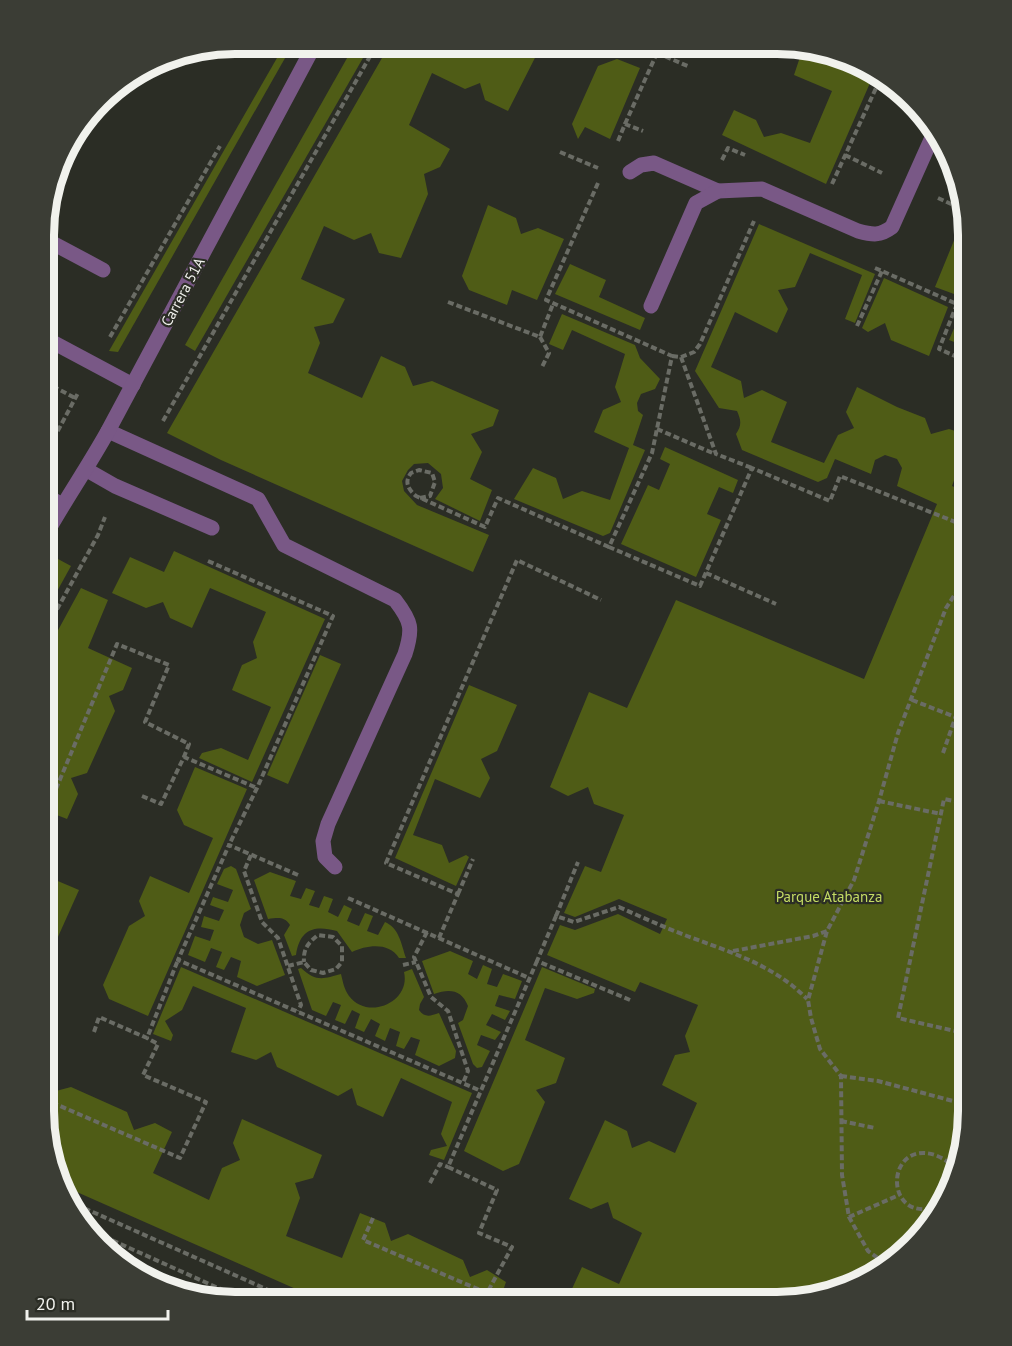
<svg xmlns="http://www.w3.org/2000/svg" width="1012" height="1346" font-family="'PT Sans',sans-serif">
<rect width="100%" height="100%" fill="#2b2d25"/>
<g fill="#4f5c16">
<polygon points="285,44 293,44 118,352 109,351"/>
<polygon points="355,44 371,44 195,351 185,345"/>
<polygon points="390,44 542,44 508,111 485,100 480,83 465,89 432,73 409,125 450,149 440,167 424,174 428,194 401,258 379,253 371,233 354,240 324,226 301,279 345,299 333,323 314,327 320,343 308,373 362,398 381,356 405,367 413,386 432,381 499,410 493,426 471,434 482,452 470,479 492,490 480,521 435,499 443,488 441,474 428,463 414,464 408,470 402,481 404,491 417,505 489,535 473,572 221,460 167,433"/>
<polygon points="809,48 850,63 846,71 870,83 826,184 722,135 734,110 756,120 764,137 781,133 810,143 832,91 794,75 802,51"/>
<polygon points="617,59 640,68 610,139 585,127 578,139 572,124 598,66"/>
<polygon points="488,205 516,218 521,234 538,228 564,239 537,300 512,290 507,305 469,290 462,276"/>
<path d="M964 216C973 253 968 262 954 294L935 287Z"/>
<path d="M759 224 875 274 855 323 845 319 862 275 810 253 795 287 778 290 788 309 777 333 735 312 711 367 741 381 744 398 762 390 787 402 771 442 824 463 838 435 854 428 846 412 857 387 897 407 925 418 931 434 949 429 968 435V441L952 486 968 493V1124L936 1218 862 1283 778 1302H575L571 1291 582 1267 619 1284 642 1233 613 1218 608 1202 591 1209 569 1199 605 1120 627 1131 632 1148 649 1141 675 1153 697 1103 662 1085 675 1055 690 1052 685 1036 698 1005 640 982 635 992 547 955 560 925 575 930 618 914 660 934 667 919 619 899 575 917 564 913 585 866 601 872 624 815 594 804 588 787 568 796 550 787 589 692 627 708 676 600 864 679 937 504 897 486 902 468 897 459 885 455 875 460 871 474 835 459 827 478 818 482 742 450 736 434C742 425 741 420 737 411L719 408 695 371Z"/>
<polygon points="570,264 606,280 599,297 645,318 640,330 555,294"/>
<polygon points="884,278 948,307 929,356 891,340 885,323 868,332 862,328"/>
<polygon points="968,296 968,325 963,327 968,341 967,347 949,340"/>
<polygon points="562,314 635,345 640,358 660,379 655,389 641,394 637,403 638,411 643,415 633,445 645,450 610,533 603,536 514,499 533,468 556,478 563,499 582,491 610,500 629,448 594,432 603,410 621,402 615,387 625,354 572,330 563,350 549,344"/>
<polygon points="665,447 738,480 733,493 719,487 707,514 721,520 696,577 621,544 648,485 659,490 670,464 660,459"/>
<polygon points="174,551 325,619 252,782 199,758 202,753 221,748 248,760 271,707 232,690 242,665 257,658 253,642 266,612 210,588 192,628 170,618 163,602 146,608 112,593 130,557 164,572"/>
<polygon points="58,559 71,566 44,615 44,584"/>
<polygon points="81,588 108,600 88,648 132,668 123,690 109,696 115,711 87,773 71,778 78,794 67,819 44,810 44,656"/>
<polygon points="320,655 341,664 288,784 267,775"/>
<polygon points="469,685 517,705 497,751 481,759 490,778 480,798 435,779 413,835 442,845 449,863 466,855 469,857 456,886 395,858"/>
<polygon points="195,767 247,789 148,1016 109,999 103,985 129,926 145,916 139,901 150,876 189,893 213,838 184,825 177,810"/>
<polygon points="231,866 236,869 251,909 244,913 240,925 244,937 258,944 272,940 285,975 257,986 237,977 241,961 231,957 224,970 216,967 222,952 211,948 205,962 188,955 195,936 210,941 214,930 201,927 204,916 219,921 224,910 210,905 213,897 228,902 233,890 217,884 224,869"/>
<path d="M270 872 296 881 290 896 301 899 306 888 315 891 309 905 319 908 324 896 333 899 328 912 338 917 344 905 352 909 347 921 359 926 365 913 373 916 367 931 378 935 385 922C399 928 401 943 406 958H399C389 942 367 945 352 952L337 931C314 925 300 929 296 955L292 956 284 935 290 925C284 916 278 918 268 919L254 880Z"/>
<polygon points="53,879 79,890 44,968 44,881"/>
<path d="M450 951 473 961 468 974 477 979 483 965 492 969 487 984 497 987 503 974 522 981 515 999 499 995 495 1006 510 1011 505 1020 492 1014 486 1025 501 1032 495 1040 481 1035 477 1045 490 1051 482 1067 477 1068 473 1064 458 1023 463 1020 468 1006C462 990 450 988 434 994L422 961Z"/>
<polygon points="181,967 472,1093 444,1160 429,1155 431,1150 447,1146 441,1134 452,1102 401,1078 383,1117 357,1105 352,1088 338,1096 277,1067 271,1052 256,1060 231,1052 246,1008 193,986 182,1010 165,1021 173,1035 171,1041 153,1034"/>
<polygon points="542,967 595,989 594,993 577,999 545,988 525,1040 565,1058 556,1083 536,1090 545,1102 519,1164 503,1171 464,1151"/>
<path d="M301 968C316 982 323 979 341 974 343 982 344 989 349 996 368 1021 411 1002 404 972L412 969 424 997 420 1004 419 1010C425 1018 430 1016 439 1013L456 1051 455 1058 439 1066 415 1055 420 1040 411 1037 404 1049 396 1046 400 1032 390 1028 385 1041 375 1036 380 1024 371 1019 364 1032 355 1028 360 1014 352 1010 345 1024 335 1020 341 1005 333 1002 326 1016 312 1010 298 969Z"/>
<polygon points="44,1075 50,1078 56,1091 71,1087 127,1112 134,1130 155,1123 172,1132 153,1173 209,1200 222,1168 240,1160 233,1143 242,1119 322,1155 313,1178 295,1183 300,1198 286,1236 342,1258 360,1213 385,1223 391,1241 408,1234 463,1260 470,1277 487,1270 506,1282 499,1302 323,1301 61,1185 44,1112"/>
</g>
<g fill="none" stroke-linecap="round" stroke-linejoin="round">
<g stroke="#6a6c65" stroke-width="4" stroke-dasharray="6 3" stroke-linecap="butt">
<polyline points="657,53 690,67"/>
<polyline points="625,124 657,53 637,45"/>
<polyline points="618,141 625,124 643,131"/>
<polyline points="560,152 598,168"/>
<polyline points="845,155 882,173"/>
<polyline points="722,160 728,148 745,155"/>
<polyline points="598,183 546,300 672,356 652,453 609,547 700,586 752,468 830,501 840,476 968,527"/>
<polyline points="832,184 882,75"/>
<polyline points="938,198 962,209"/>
<polyline points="875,268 957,304 968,279"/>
<polyline points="448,302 540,337 553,304"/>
<polyline points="957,304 939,349 962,359"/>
<polyline points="857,326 882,271"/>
<polyline points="110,337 220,146"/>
<polyline points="540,337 549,353 542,367"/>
<polyline points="672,356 681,357 716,454 752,468"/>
<polyline points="681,357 694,352 700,344 754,221"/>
<polyline points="45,382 75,398"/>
<polyline points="163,421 377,44"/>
<polyline points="657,429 715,454"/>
<polyline points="45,434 53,439"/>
<polyline points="45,455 78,393"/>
<path d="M420 498 430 496 435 482 432 473 419 470 411 473C404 482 408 489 416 496L485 527 498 498 609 547"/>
<polyline points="208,561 333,616 257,788 229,845"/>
<polyline points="706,573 776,604"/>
<polyline points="44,633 98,535 105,517"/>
<polyline points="912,700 968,722"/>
<polyline points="943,753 968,681"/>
<polyline points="142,796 161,804 184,757 257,788"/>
<polyline points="44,801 53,796 117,644 169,665 145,722 189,744 184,757"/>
<polyline points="879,801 941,814"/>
<polyline points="251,855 244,871 262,922 278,938 301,1005 298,1011"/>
<polyline points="298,875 229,845 178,960 481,1091"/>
<polyline points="458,894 473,859"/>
<polyline points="348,898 529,978"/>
<polyline points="556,916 578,862"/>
<polyline points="427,932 414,957 431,997 448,1011 468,1071 463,1083"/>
<polyline points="439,938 458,894 386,863 517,560 601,600"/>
<polyline points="733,951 813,936 827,931"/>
<polyline points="403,965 416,962"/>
<path d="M288 966 304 962 311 970 323 973 336 969 342 962V946L333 937 318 935C308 943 303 949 304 962"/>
<path d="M630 1000 537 961 556 916 574 922 619 907C641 917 664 927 687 936 730 952 774 965 807 999"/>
<polyline points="94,1032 99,1017 147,1038 178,960"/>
<polyline points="968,1034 898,1018 944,799 968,804"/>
<polyline points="841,1076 878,1081 968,1105"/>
<polyline points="44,1099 180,1158 206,1102 143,1075 158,1044 147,1038"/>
<polyline points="841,1121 875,1128"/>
<polyline points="430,1183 440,1164 448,1167"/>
<polyline points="68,1201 293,1301"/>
<path d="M940 1206C883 1227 884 1139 935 1155 942 1158 949 1161 953 1169"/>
<polyline points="932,1209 935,1219"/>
<polyline points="849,1217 899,1195"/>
<polyline points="373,1218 363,1240 487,1293 512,1247 479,1233 497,1190 448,1167 537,961"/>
<polyline points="96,1233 247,1301"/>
<polyline points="885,1263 868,1251 849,1217 842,1175 841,1076 820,1049 811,1018 808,1000 827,931 854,880 879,801 898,733 946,608 968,574"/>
</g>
<g stroke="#795886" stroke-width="15">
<path d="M630 172 641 165 654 163 718 191 762 189 858 231C873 235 880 236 892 227L934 133"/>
<polyline points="45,239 103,270"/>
<polyline points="651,306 696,203 718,191"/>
<polyline points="45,338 133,385"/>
<path d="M108 431 258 499 284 545 395 600C412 622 413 629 405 654L328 824 323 841 325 857 335 867"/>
<polyline points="87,470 115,486 212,528"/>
<polyline points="45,495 62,505"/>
</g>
<path stroke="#795886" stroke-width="15" d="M45 536C65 500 88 467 108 431L315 44"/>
</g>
<g text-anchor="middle" stroke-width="4.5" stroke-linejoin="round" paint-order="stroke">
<g font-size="15" fill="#f1f2ed" stroke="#2b2d25">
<text transform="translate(183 292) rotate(-62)" y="5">Carrera 51A</text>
</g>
<g font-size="15" fill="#c4dc64" stroke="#2b2d25">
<text x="829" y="902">Parque Atabanza</text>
</g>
</g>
<path d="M0 0H1012V1346H0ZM235 54H777A181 181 0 0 1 958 235V1111A181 181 0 0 1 777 1292H235A181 181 0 0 1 54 1111V235A181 181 0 0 1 235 54Z" fill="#3b3d35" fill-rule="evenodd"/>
<path fill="none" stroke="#f1f2ed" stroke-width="8" d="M235 54H777A181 181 0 0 1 958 235V1111A181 181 0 0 1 777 1292H235A181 181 0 0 1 54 1111V235A181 181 0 0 1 235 54Z"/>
<path d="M27 1310v9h141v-9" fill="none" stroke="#f1f2ed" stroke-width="3"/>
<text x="36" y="1310" font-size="18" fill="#f1f2ed" stroke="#2b2d25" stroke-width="4.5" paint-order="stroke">20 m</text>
</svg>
